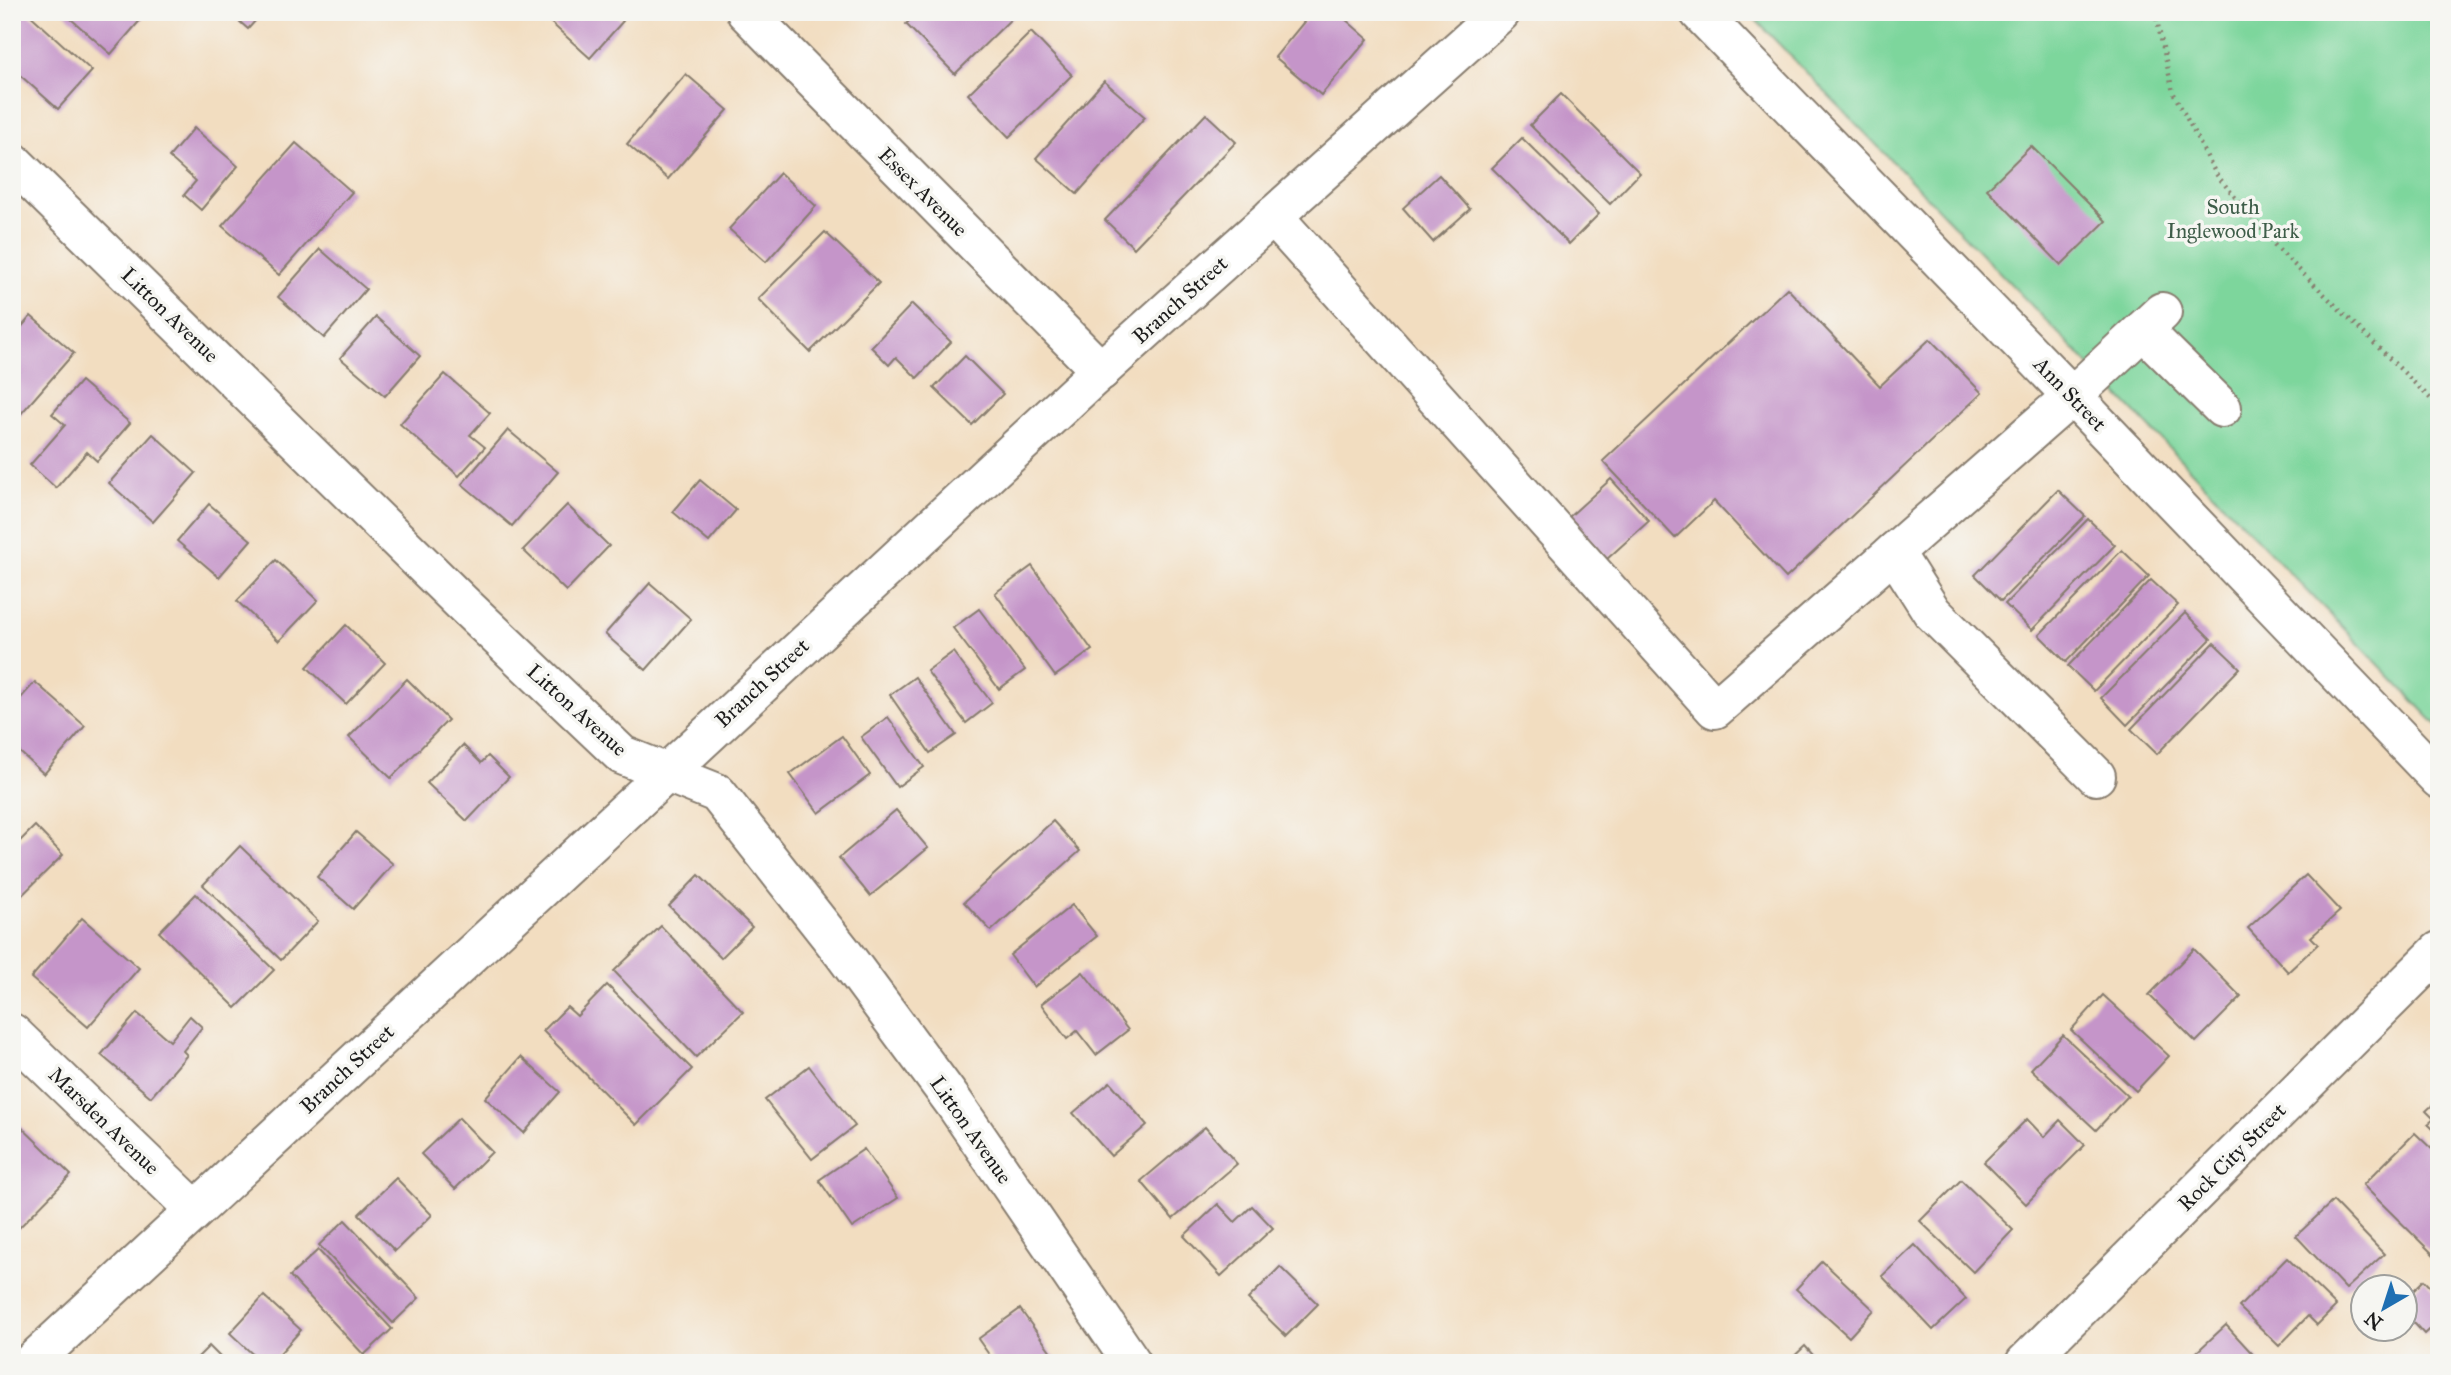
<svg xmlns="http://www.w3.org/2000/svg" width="2451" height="1375" font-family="'IM FELL Great Primer',serif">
<rect width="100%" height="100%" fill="#f6f6f2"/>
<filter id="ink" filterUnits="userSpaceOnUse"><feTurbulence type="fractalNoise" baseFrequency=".0143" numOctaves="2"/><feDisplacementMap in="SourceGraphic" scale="14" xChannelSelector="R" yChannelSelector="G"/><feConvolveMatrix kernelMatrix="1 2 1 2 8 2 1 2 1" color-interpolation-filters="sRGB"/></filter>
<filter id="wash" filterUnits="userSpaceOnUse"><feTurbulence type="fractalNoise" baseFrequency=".00686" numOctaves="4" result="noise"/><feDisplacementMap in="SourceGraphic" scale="28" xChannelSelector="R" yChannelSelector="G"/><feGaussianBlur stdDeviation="1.57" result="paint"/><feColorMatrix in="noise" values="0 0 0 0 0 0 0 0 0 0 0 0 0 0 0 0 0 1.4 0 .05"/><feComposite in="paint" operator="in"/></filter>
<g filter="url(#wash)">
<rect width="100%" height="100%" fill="#f2ddc0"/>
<polygon fill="#7dd69c" stroke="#4c795c" stroke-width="2" points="1748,12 2439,12 2439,727"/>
<g id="blocks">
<g fill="#c595c9">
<polygon points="12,12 27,12 92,71 58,109 12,68"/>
<polygon points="63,12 138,12 143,17 111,54"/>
<polygon points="229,12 263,12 248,29"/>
<polygon points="557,12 613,12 623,21 590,58 549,21"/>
<polygon points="918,12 1018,12 955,74 906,24"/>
<polygon points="1312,12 1337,12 1368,39 1321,95 1275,57"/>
<polygon points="1031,32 1072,75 1009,137 968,94"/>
<polygon points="686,74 728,110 668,179 627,144"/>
<polygon points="1104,81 1145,117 1077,194 1036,158"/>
<polygon points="1561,94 1640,173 1610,204 1530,125"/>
<polygon points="1206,114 1236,142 1134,248 1105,220"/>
<polygon points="194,128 238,166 201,210 184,195 196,181 169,157"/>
<polygon points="1522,138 1599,214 1569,244 1492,168"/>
<polygon points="296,143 352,192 279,275 222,226"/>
<polygon points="2031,146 2106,221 2061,265 1987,189"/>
<polygon points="780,173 816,206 766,262 729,229"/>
<polygon points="1439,175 1470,209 1433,242 1403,208"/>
<polygon points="825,232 879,283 810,352 758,299"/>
<polygon points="320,249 366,289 324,338 278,297"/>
<polygon points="1787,288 1880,386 1930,339 1982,393 1786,578 1714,501 1675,538 1603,461"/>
<polygon points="912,304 951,342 917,378 896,357 889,365 871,347"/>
<polygon points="31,316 74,353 12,424 12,338"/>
<polygon points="376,317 420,356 385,396 340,358"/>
<polygon points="965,356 1003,394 972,425 934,388"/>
<polygon points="445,374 490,413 470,435 485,447 459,476 400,424"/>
<polygon points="81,381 130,423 97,461 87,452 56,488 30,465 65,425 52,414"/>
<polygon points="508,430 558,472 512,526 462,484"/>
<polygon points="153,434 196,473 153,522 109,483"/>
<polygon points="1611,479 1649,521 1607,559 1569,517"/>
<polygon points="700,480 736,510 709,542 673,512"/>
<polygon points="2058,490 2085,516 2001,601 1975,575"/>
<polygon points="209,504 251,540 219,577 177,541"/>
<polygon points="567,505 609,546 566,591 523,550"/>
<polygon points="2088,519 2115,545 2032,630 2005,604"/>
<polygon points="2122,550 2149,576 2066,662 2039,635"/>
<polygon points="276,560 318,600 279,641 237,601"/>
<polygon points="1032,566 1092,650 1055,676 995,593"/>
<polygon points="2151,580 2178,605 2094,691 2068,666"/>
<polygon points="650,583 691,619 646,670 605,634"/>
<polygon points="979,609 1025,670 999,689 953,628"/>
<polygon points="2185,613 2211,639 2127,725 2101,698"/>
<polygon points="346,625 385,663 346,704 307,667"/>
<polygon points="2214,643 2240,668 2157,754 2131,729"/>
<polygon points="953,652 992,703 966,723 927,671"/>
<polygon points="915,677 956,735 930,753 890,695"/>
<polygon points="407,679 448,720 391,778 349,737"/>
<polygon points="35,682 85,726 44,774 12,745 12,708"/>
<polygon points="888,717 924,767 897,787 861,737"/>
<polygon points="842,736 870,775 819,813 790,774"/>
<polygon points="463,745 481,763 488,756 509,777 467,821 427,783"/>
<polygon points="896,810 928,848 870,896 839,858"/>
<polygon points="1053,821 1080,851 991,931 964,902"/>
<polygon points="35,826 63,855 12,905 12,849"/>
<polygon points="356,832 393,864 353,909 317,877"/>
<polygon points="240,846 318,921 281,960 203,885"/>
<polygon points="699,875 752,927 721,958 669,906"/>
<polygon points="2306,875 2340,911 2311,937 2318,944 2288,972 2248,928"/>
<polygon points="196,894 274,970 236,1008 159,932"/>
<polygon points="1072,905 1097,936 1034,987 1010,955"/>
<polygon points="82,918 139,968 88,1027 31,978"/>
<polygon points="661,926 743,1012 696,1057 614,971"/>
<polygon points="2194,949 2241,997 2196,1042 2149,995"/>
<polygon points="1083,972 1128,1030 1096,1055 1077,1031 1067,1039 1041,1004"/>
<polygon points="607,985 692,1069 636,1125 543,1031 567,1007 577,1016"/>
<polygon points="2103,995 2169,1056 2136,1091 2071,1030"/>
<polygon points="137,1013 170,1041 190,1016 202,1027 183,1051 187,1055 151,1097 101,1055"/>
<polygon points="2063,1035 2128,1096 2096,1130 2031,1069"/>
<polygon points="521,1057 560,1092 524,1133 485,1098"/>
<polygon points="809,1066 855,1126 812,1159 765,1100"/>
<polygon points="1110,1082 1147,1125 1111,1156 1073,1113"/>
<polygon points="2439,1099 2439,1135 2428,1124 2434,1119 2426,1111"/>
<polygon points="12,1118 71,1175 12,1235 14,1167"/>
<polygon points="459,1118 492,1152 455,1189 421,1154"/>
<polygon points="2027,1119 2044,1137 2060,1120 2085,1145 2026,1204 1984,1162"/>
<polygon points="1205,1127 1237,1164 1173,1219 1141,1181"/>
<polygon points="2415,1133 2439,1156 2439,1260 2363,1185"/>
<polygon points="864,1149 898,1198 852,1228 819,1180"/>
<polygon points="396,1178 432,1215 395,1251 359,1214"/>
<polygon points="1961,1180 2013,1230 1973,1272 1920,1221"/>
<polygon points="2333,1201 2384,1254 2346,1289 2296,1236"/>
<polygon points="1218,1204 1235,1222 1252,1206 1273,1228 1221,1276 1184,1236"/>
<polygon points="345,1220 419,1298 393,1323 319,1245"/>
<polygon points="1915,1245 1966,1299 1933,1330 1882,1276"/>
<polygon points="318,1250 392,1329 364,1355 290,1276"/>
<polygon points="2287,1258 2336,1306 2317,1325 2308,1316 2279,1346 2239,1307"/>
<polygon points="1822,1261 1874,1310 1849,1337 1796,1289"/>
<polygon points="1280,1267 1318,1304 1286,1336 1248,1299"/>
<polygon points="2424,1280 2439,1296 2439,1320 2424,1334 2406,1314 2406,1298"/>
<polygon points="264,1296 301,1330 271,1363 262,1363 230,1333"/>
<polygon points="1020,1309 1059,1363 995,1363 978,1339"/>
<polygon points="2226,1325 2261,1363 2189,1363 2187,1361"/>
<polygon points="209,1346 226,1363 192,1363"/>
<polygon points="1805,1346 1820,1363 1787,1363"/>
</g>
</g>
</g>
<g filter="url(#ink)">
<use href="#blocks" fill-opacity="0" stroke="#877c6e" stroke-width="2"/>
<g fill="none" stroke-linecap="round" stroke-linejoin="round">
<g stroke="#877c6e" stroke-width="42">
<g id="minor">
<polyline points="746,12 1101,371"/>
<polyline points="1699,12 2072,396 2439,779"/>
<polyline points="12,161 461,602 622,755 717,793 843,953 954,1103 1132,1363"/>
<polyline points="1273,216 1715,709 2072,396 2162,312"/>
<polyline points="2143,330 2222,408"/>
<polyline points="1894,552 1932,612 2096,776"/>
<polyline points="12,1033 195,1210"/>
<polyline points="31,1363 1090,380 1501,12"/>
<polyline points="2025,1363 2439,951"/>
</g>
</g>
<g stroke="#877c6e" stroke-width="4.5" stroke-dasharray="2 5" stroke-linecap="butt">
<polyline points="2155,12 2173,92 2216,174 2277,248 2439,407"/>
<polyline points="2438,12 2439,13"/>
</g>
<use href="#minor" stroke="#fff" stroke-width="38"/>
</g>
</g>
<g text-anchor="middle" stroke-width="7" stroke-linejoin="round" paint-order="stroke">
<g font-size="21" fill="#1c1c1c" stroke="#f6f6f2">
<text transform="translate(923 192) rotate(45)" y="7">Essex Avenue</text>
<text transform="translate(1180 300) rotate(-42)" y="7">Branch Street</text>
<text transform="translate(170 315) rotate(44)" y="7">Litton Avenue</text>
<text transform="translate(2070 394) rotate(46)" y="7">Ann Street</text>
<text transform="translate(762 683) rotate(-43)" y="7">Branch Street</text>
<text transform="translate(577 710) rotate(42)" y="7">Litton Avenue</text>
<text transform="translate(347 1069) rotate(-43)" y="7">Branch Street</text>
<text transform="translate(104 1121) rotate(44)" y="7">Marsden Avenue</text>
<text transform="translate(971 1130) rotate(55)" y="7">Litton Avenue</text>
<text transform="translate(2232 1157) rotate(-45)" y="7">Rock City Street</text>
</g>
<g font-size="21" fill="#3e5d49" stroke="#f6f6f2">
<text x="2233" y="214">South<tspan x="2233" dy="24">Inglewood Park</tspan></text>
</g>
</g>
<rect width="2451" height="1375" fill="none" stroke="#f6f6f2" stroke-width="42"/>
<g transform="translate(2384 1308) rotate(219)"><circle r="33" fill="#f6f6f2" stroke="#9f9f9c" stroke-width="2"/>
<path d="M0-5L12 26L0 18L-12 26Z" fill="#1f6fb2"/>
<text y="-10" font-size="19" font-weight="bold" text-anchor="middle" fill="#1c1c1c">N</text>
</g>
</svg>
